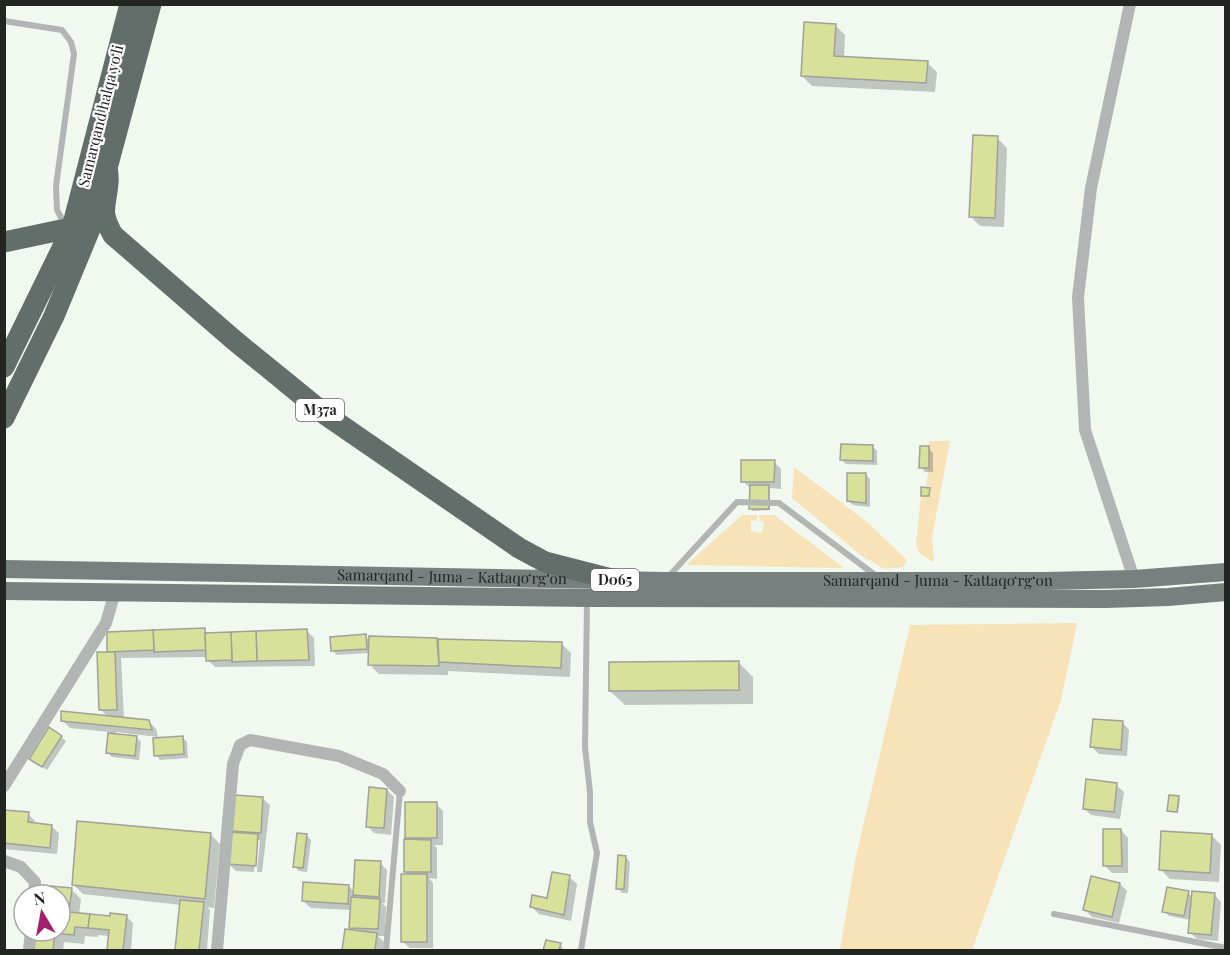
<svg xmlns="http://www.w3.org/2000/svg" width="1230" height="955" font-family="'Playfair Display',serif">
<rect width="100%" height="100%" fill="#f0f8f0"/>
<g fill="#f8e2b7">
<polygon points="929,441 950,441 932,537 934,562 920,554 916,544 921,496 929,496 930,488 926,486 929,468"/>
<polygon points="794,467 867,522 907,560 903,567 884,569 862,556 792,498"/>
<polygon points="742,515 757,515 757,521 751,520 751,531 762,533 764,523 760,521 759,515 774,515 844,568 686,565"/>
<polygon points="1077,623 1061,700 972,950 840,950 855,861 910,625"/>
</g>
<g fill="#0003">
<polygon points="835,25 845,35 844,58 927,63 937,72 935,92 812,86 802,76"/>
<polygon points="997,138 1007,148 1004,227 980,226 971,217"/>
<polygon points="872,446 877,451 877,465 846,464 841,460"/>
<polygon points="928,448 933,453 933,472 925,472 921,467"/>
<polygon points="774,462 781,469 781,489 770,488 770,510 753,511 751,509 750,488 743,481"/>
<polygon points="865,474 870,479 870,507 853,505 848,501"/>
<polygon points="204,630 209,635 307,631 314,638 315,666 215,667 208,660 208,657 121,658 124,719 148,721 156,729 158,737 116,732 116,735 137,738 141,742 139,760 112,757 108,753 110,732 70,728 63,721 108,717 101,710 109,653 108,633"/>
<polygon points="365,636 370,641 437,639 439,642 561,643 571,653 570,677 448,671 448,675 379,674 369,664 370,653 337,655 333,651"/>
<polygon points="738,662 753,677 753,704 625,705 610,691"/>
<polygon points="1122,722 1129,730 1127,756 1099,754 1092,747"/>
<polygon points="61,737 66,741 47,770 36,763"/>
<polygon points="182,737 187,742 188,758 160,760 156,755"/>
<polygon points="1116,785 1124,792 1120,819 1091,815 1084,808"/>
<polygon points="387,790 394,797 391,835 374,833 367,826"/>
<polygon points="1178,797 1180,799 1178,813 1170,812 1168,810"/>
<polygon points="262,798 270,805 262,872 257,872 260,840 257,840 254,872 236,871 229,864 237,834 233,830"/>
<polygon points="436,804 443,811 443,845 434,845 437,848 437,879 429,878 433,883 433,948 410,948 402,941 409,875 405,871 410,841 407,838"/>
<polygon points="4,812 28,814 35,821 35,825 51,826 59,833 57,854 4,849"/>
<polygon points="1121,830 1128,838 1128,873 1112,873 1105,866"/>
<polygon points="210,834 220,844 214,908 207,907 210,910 207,950 177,950 181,905 83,894 73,884"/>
<polygon points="1211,835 1221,845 1219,882 1170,879 1160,869"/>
<polygon points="307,836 311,840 307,872 299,871 295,867"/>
<polygon points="626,857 630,862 628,893 622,893 618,888"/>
<polygon points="380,863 387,870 385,903 382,903 386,907 385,936 378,936 384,942 383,950 344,950 346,931 355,932 351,928 351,910 311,908 303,901 348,886 355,892"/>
<polygon points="569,877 577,884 571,921 539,914 532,907 548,900"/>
<polygon points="1120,884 1127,891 1119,923 1092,917 1085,910"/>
<polygon points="71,889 81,899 79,915 111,918 126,916 133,923 131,950 109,950 110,936 98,935 98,937 85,936 84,944 64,942 63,950 35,950 36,931 60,931 60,895"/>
<polygon points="1188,893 1193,898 1214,894 1221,902 1218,941 1197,939 1190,932 1191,920 1169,916 1164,911"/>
<polygon points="547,942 560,944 564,950 545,950"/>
</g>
<g fill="#d7e19a" stroke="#a0a198" stroke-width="1.5">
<polygon points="804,22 836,24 834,56 928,61 926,83 801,76"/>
<polygon points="973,135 998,136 995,218 969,217"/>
<polygon points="841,444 873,445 873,461 840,460"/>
<polygon points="920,446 929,446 929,468 919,468"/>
<polygon points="741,460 775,460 774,482 741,482"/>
<polygon points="847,473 866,473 866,503 847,501"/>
<polygon points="750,485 769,485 769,509 749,509"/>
<polygon points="921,487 930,488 929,496 921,496"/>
<polygon points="205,628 206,650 154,652 153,630"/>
<polygon points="307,629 309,660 257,661 256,631"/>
<polygon points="153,630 154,650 107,652 107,632"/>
<polygon points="256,631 257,661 232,662 231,632"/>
<polygon points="231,632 232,660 206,661 205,633"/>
<polygon points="366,634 367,649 331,651 330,637"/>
<polygon points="369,636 437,638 439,666 368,665"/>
<polygon points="438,639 562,642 561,668 439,662"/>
<polygon points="97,652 115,652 117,710 99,710"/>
<polygon points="739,661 739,690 609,691 609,662"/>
<polygon points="61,711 149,720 152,730 61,721"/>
<polygon points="1093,719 1123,721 1121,750 1090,747"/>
<polygon points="49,727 62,736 42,767 29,759"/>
<polygon points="108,733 137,736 135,756 106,753"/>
<polygon points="183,736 184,754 154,756 153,738"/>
<polygon points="1086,779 1117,783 1114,812 1083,809"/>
<polygon points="369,787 387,789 384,828 366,827"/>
<polygon points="234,795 263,797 261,833 232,831"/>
<polygon points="1169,795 1179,796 1177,812 1167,811"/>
<rect x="405" y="802" width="32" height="36"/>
<polygon points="4,810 29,812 28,822 52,825 50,848 4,843"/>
<polygon points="77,821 211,833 205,899 72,885"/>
<polygon points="1103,829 1121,829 1122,866 1103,866"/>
<polygon points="1161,831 1212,834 1210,873 1159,870"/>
<polygon points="229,832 258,834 256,866 227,864"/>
<polygon points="297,833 307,834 303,868 293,867"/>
<polygon points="404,839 431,840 431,872 404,872"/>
<polygon points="618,855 626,856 624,889 616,889"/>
<polygon points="355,860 381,861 379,897 353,895"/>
<polygon points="552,872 570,875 564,915 530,907 532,895 547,898"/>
<rect x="401" y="874" width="26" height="68"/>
<polygon points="1091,876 1120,883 1112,917 1083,910"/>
<polygon points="303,882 349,885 348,904 302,901"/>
<polygon points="39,885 72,888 69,912 90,914 88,928 75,927 74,935 55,933 53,950 33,950 35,931 60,931 60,895 38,895"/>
<polygon points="1167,887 1189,891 1184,916 1162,912"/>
<polygon points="1192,891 1215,893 1211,935 1188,933"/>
<polygon points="351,897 380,899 378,929 349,928"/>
<polygon points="180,900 204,902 199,950 175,950"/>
<polygon points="110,913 127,915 123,950 107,950 109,930 88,928 90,914 110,916"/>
<polygon points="345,929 377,933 375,950 342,950"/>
<polygon points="546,940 561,943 559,950 543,950"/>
</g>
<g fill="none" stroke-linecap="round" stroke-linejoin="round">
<g stroke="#b1b6b4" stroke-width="6">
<polyline points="4,21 62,30 71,42 74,54 56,186 57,210 63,221"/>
<polyline points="669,576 737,502 779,503 875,575"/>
<polyline points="1054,914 1226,948"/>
<polyline points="386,950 400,791"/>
<polyline points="581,950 597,853 590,822 590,792 585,747 587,601"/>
</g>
<g stroke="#b1b6b4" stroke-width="12">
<polyline points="1130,4 1091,188 1078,297 1085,430 1134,579"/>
<polyline points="4,786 106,623 115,592"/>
<polyline points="4,861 21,867 35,882 34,895"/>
<polyline points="29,950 31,931"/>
<polyline points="217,950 233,764 240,745 250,740 339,756 383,774 400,791"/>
</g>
<g stroke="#77807e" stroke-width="18">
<path id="s1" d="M4 569 665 581H1045L1134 579 1226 572"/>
<polyline points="4,591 588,598 1106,599 1168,597 1226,592"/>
</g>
<g stroke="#636d6a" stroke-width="21">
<path d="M107 164C107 170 109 177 108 183 106 208 99 210 113 235L234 340 326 415 519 548 545 562 615 580"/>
<polyline points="4,242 80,226"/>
<polyline points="4,367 72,228 130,4"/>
<polyline points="4,418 54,316 92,224 151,4"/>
</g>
</g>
<g text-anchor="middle" stroke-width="4.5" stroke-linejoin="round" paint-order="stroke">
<g fill="#fff" stroke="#656665" stroke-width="1.5">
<rect x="296" y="399" width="48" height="22" rx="4.5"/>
<rect x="591" y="569" width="48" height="22" rx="4.5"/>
</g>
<g font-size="14" font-weight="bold" fill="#232523">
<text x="320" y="415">M37a</text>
<text x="615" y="585">D065</text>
</g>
<g font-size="15" fill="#232523" stroke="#fff">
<text transform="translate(101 116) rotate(-76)" y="5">Samarqand halqa yoʻli</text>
<text dy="5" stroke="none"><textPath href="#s1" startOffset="448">Samarqand - Juma - Kattaqo‘rg‘on</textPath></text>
<text dy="5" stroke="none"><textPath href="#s1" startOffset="934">Samarqand - Juma - Kattaqo‘rg‘on</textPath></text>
</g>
</g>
<rect width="1230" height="955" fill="none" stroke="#232523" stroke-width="12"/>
<g transform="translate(42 913) rotate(350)"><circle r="28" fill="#ffffff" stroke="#a7a8a7" stroke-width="1.5"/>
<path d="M0-4.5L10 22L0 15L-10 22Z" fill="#a4206d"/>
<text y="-9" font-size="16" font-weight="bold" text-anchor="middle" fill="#232523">N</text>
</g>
</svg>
